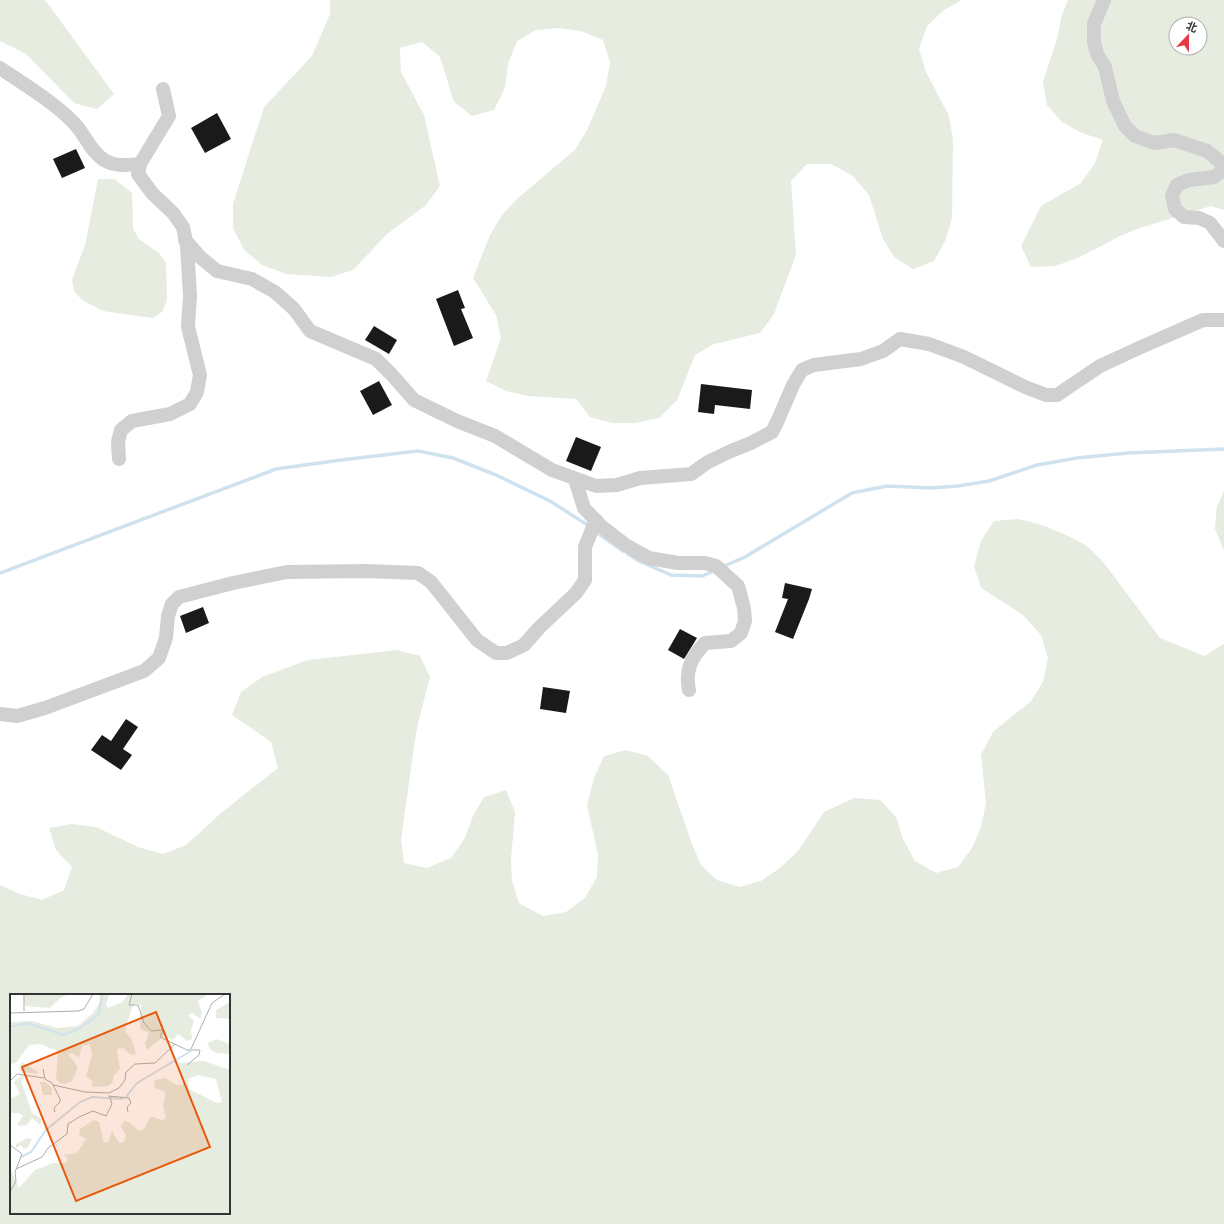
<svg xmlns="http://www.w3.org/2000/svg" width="1224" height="1224" font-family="Karla,'Noto Sans SC',sans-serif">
<rect width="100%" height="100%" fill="#fff"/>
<g fill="#e6ecdf" fill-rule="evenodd">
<polygon points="0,0 45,0 114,94 97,109 74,103 26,54 0,41"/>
<polygon points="330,0 962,0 944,10 927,26 919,49 926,72 949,116 953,140 952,218 945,241 934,261 913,269 894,257 883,239 869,195 853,176 831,164 807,164 791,181 796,255 774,314 760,333 714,344 695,355 677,400 659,418 636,423 612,423 590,417 576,399 528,396 506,391 486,381 501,338 496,315 473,278 490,235 502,215 519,197 575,150 587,130 606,86 610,63 603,40 581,31 559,28 536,30 517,41 508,64 505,88 494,110 472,116 454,102 440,57 422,42 400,48 401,72 424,115 440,186 426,205 387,234 353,270 331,277 286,274 262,265 244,250 233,228 233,204 264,107 312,56 330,14"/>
<path d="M1068 0H1224V210L1211 206 1140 228 1120 236 1078 258 1055 266 1031 267 1021 246 1041 206 1081 183 1095 163 1103 140 1082 133 1062 122 1047 105 1043 82 1057 39 1062 15ZM1176 24H1200V48H1176Z"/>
<polygon points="98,179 114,179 132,193 133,229 139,239 159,253 166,263 167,300 162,312 152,318 103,311 82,300 74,291 72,280 85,245"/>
<polygon points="1224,491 1224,550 1215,529 1217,506"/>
<path d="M1019 519 1045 526 1066 535 1087 546 1104 563 1160 638 1204 656 1224 644V1224H0V885L20 894 42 900 64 890 72 867 56 850 49 828 72 824 96 827 138 847 163 854 186 845 221 813 278 768 271 742 232 715 241 692 262 677 308 660 397 650 420 656 430 677 418 723 414 746 401 840 404 863 427 868 451 858 465 838 473 816 484 797 506 790 515 812 511 859 512 881 519 903 543 916 566 912 585 898 597 877 598 855 587 805 594 778 604 756 626 750 648 756 668 775 692 844 701 865 717 880 739 887 761 881 780 868 798 851 824 812 854 798 880 800 896 817 903 839 915 861 936 873 958 867 972 848 981 827 986 803 981 755 993 732 1031 701 1043 682 1048 658 1041 635 1023 615 981 588 974 566 981 541 994 521ZM11 995H229V1213H11Z"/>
</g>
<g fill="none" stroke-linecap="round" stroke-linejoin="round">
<g stroke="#cfe2ee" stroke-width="3.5">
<polyline points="595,531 623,551"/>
<polyline points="628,554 639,561 671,575 702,576 714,571"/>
<polyline points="722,567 745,557 852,493 887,486 930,488 958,486 989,481 1037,465 1077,458 1128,453 1224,449"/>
<polyline points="0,573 276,469 341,460 418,451 453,458 496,475 550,501 589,526"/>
</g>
</g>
<g fill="#1a1a1a">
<polygon points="217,113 231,139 205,153 191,128"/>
<polygon points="76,149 85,168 62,178 53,159"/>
<polygon points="458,290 465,308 461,309 473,338 454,346 436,299"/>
<polygon points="374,326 397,340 389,354 365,340"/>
<polygon points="379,381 392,405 373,415 360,391"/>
<polygon points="701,384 752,390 750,409 715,405 714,414 698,412"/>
<polygon points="576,437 601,447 591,471 566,461"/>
<polygon points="785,583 812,589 809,599 793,639 775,632 788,599 782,598"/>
<polygon points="203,607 209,623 186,633 180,616"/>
<polygon points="680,629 697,638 684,659 668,650"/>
<polygon points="543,687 570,691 566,713 540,709"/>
<polygon points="126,719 138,727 123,749 132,755 121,770 91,750 102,735 111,741"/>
</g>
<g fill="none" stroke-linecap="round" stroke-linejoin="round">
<g stroke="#d0d0d0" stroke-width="14">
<polyline points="1104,0 1094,24 1094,43 1098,56 1105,67 1113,101 1125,126 1135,136 1154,143 1174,140 1207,151 1223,164 1223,170 1214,177 1189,180 1177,185 1172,196 1175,209 1184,217 1199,218 1210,223 1224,241"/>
<path d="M0 68C25 85 52 101 73 122 85 134 90 151 104 160 116 167 127 165 140 164"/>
<polyline points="185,240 200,257 217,271 252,279 275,292 294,309 310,331 376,359 392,375 414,400 457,421 495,436 552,470 596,486 617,485 640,478 691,474 708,462 731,451 751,443 772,432 778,420 793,385 802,370 814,365 861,359 883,351 900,339 929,344 964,357 1025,387 1046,395 1057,395 1100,366 1139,348 1203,320 1224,320"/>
<polyline points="119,459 118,442 121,430 132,421 170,414 190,404 197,392 200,375 188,327 190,296 187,246 183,227 173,213 152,193 138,174 140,164 169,116 163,89"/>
<path d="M575 479 584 508 601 526 627 546 649 558 678 563H705L716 566 738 586 744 608 745 621 741 633 731 641 705 643C691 658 685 670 689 690"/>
<polyline points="0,714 17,716 45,708 144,671 159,658 166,638 168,616 172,604 179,597 233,583 287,572 366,571 418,573 431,582 477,640 496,653 507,653 524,645 539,628 576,593 585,580 585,547 596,520"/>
</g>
</g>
<g transform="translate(10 994)">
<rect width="220" height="220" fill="#fff"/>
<path d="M13 0H59L50 4 40 14 15 12ZM90 0H99L96 10 98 14 113 8 118 0H198L188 7 192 20 190 25 183 19 178 21 184 27 181 35 182 45 177 47 168 40 163 46 154 42 137 56 135 49 139 39 130 35 131 11 126 9 122 13 115 37 122 46 126 60 121 61 113 54 107 55 110 75 104 81 102 89 98 92 82 93V87L76 82 82 61 80 50 72 52 69 64 62 59 58 60 68 73 62 87 55 90 50 89 46 85 48 57 30 50 19 51 6 69 0 70V28L22 27 47 34 68 32 83 19 90 8ZM220 8V25L206 24V16ZM206 45 220 50V60L206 59 199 54 198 49ZM194 67 220 76V220H0L1 176 9 194 25 176 43 169H56L58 165 54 161 67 159 76 145 69 141 70 135 84 126 89 128 94 149 99 147 102 137 109 149 114 148 116 142 111 132 114 127 119 128 129 137 134 135 141 122 153 127 156 123 153 112 156 98 145 94 144 86 155 84 167 91H173L175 86 168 77 169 69ZM188 81 206 85 212 108 207 109 179 95 178 85ZM12 68 28 78 27 80 9 77ZM13 81 14 84 11 87 22 119 32 125 30 131 22 124 17 131 9 132 7 130 13 122 9 119H0V105L10 100 4 88ZM30 88H35L42 94V101H33ZM17 144 22 145 18 153 14 155 11 151 6 154V150Z" fill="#e6ecdf" fill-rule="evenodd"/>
<path fill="none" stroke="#cfe2ee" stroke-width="2" d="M0 33 17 29 54 41 72 33 89 20 92 0M116 103 127 89 181 57M11 163 21 158 36 136 70 108 82 103 113 105"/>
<path fill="none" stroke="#adadad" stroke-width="1" d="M122 0 119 11H128L134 29 141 37 153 36 150 43 177 56H190L189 61 177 71M14 17V0M0 19 68 17 74 15 83 0M181 55 202 9 215 0M33 75 35 85 42 89 50 105V108L44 114 45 118M0 87 7 80 34 84M43 91 75 98 99 99 109 94 115 86 116 78 125 70 145 69 165 50M98 102 119 104 121 109 117 113 118 118M0 151 12 160 5 178 6 187 0 198M6 175 32 163 38 154 57 140 58 130 69 123 83 117 96 122 102 110 100 103"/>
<path fill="#e8590c" fill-opacity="0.15" stroke="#e8590c" stroke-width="2" d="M146 18 200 153 66 207 12 73Z"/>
<rect width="220" height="220" fill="none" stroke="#333" stroke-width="2"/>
</g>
<g transform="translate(1188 36) rotate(22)"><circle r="19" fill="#ffffff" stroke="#adadad"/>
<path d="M0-3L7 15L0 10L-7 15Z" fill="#e63946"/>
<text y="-6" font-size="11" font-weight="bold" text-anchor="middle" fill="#333333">北</text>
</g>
</svg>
